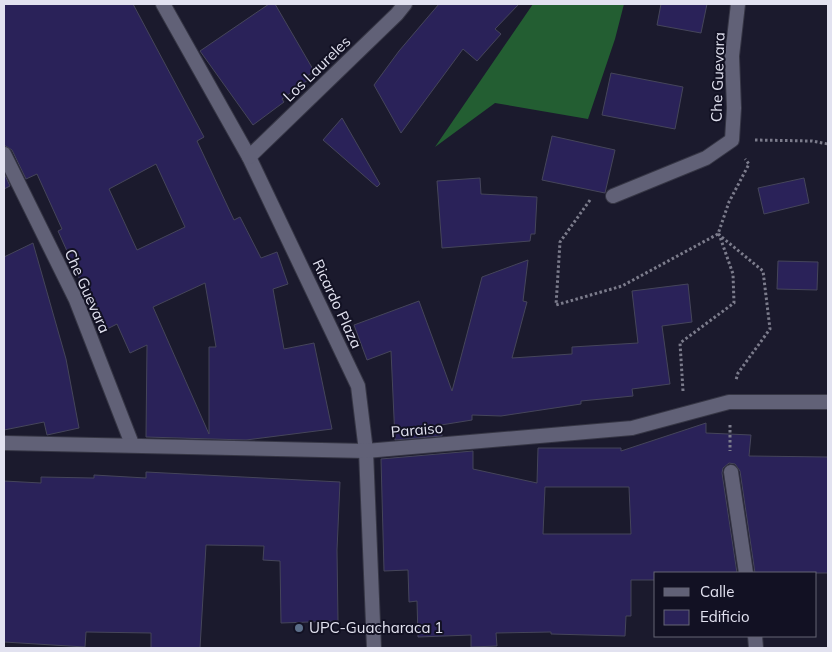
<svg xmlns="http://www.w3.org/2000/svg" width="832" height="652" font-family="Mulish,sans-serif">
<rect width="100%" height="100%" fill="#1b1a2d"/>
<polygon fill="#235e32" points="533,4 624,4 615,39 588,119 495,103 435,147"/>
<g fill="#2a2259" stroke="#45455a" fill-rule="evenodd">
<path d="M4 4H133L204 137 197 141 234 220 240 217 261 258 277 252 288 284 273 289 284 349 314 343 332 429 246 440 146 437 147 345 130 353 117 324 103 331 58 231 62 229 37 174 26 179 12 150 4 145ZM156 164 185 227 137 250 109 189ZM205 283 216 347H209V434L153 307Z"/>
<polygon points="269,4 275,4 314,71 306,77 308,80 282,99 284,102 253,125 200,51"/>
<polygon points="439,4 519,4 495,29 501,34 477,61 463,49 401,133 374,85 399,51"/>
<polygon points="661,4 707,4 701,33 657,25"/>
<polygon points="611,73 683,87 675,129 602,115"/>
<polygon points="342,118 380,184 377,187 323,140"/>
<polygon points="552,136 615,150 605,193 542,180"/>
<polygon points="4,173 10,186 4,189"/>
<polygon points="480,178 481,194 537,197 535,234 531,234 530,241 442,248 437,181"/>
<polygon points="804,178 809,203 764,214 758,188"/>
<polygon points="33,243 66,359 79,428 47,435 44,422 4,430 4,257"/>
<polygon points="528,260 523,301 527,302 512,358 572,354 572,347 638,343 632,291 688,284 692,322 662,326 670,384 632,389 633,396 581,401 581,404 501,416 472,415 472,420 441,425 442,436 395,440 391,351 367,360 354,325 419,301 452,391 482,277"/>
<polygon points="778,261 818,262 817,290 777,289"/>
<path d="M706 423V433L751 435 749 456 828 457V573H755L740 471 735 464 729 463 723 468 722 473 737 573H656V580H631V616H626L625 636 551 634V632L496 633 497 646 471 647V635L418 637 417 601 409 602 408 570 384 571 381 459 473 451V469L537 483 538 448H621V451ZM545 487H629L631 534H543Z"/>
<polygon points="146,472 340,482 337,550 338,621 281,623 280,561 263,560 264,546 206,545 200,648 151,648 151,633 86,632 85,647 4,642 4,481 41,483 41,477 94,478 94,475 146,478"/>
</g>
<g fill="none" stroke-linecap="round" stroke-linejoin="round">
<g stroke="#363645" stroke-width="16">
<g id="minor">
<polyline points="163,4 249,157 358,386 366,451 374,648"/>
<polyline points="4,154 76,300 132,444"/>
<polyline points="249,157 397,14 405,4"/>
<polyline points="613,196 706,158 732,140 734,108 732,56 738,4"/>
<polyline points="4,443 366,451 632,428 729,402 828,402"/>
<polyline points="731,472 746,573"/>
<polyline points="755,636 756,648"/>
</g>
</g>
<g stroke="#7c7c8c" stroke-width="3" stroke-dasharray="2.5 2.5" stroke-linecap="butt">
<polyline points="755,140 812,141 828,144"/>
<polyline points="590,200 560,242 556,305 622,286 718,234 729,202 749,164 745,159"/>
<polyline points="718,234 763,271 770,329 738,373 736,380"/>
<polyline points="683,391 680,343 734,303 733,274 719,234"/>
<polyline points="730,425 730,451"/>
</g>
<use href="#minor" stroke="#616177" stroke-width="14"/>
</g>
<circle fill="#5c6f8a" stroke="#121123" stroke-width="2" cx="299" cy="628" r="5"/>
<g text-anchor="middle" stroke-width="4" stroke-linejoin="round" paint-order="stroke">
<g font-size="15" fill="#e2e2f0" stroke="#121123">
<text transform="translate(317 69) rotate(-44)" y="5">Los Laureles</text>
<text transform="translate(718 77) rotate(-88)" y="5">Che Guevara</text>
<text transform="translate(87 291) rotate(66)" y="5">Che Guevara</text>
<text transform="translate(337 304) rotate(65)" y="5">Ricardo Plaza</text>
<text transform="translate(417 430) rotate(-5)" y="5">Paraiso</text>
</g>
<g font-size="15" fill="#e2e2f0" stroke="#121123" text-anchor="start">
<text x="309" y="633">UPC-Guacharaca 1</text>
</g>
</g>
<rect width="832" height="652" fill="none" stroke="#e2e2f0" stroke-width="10"/>
<rect x="654" y="572" width="162" height="65" fill="#121123" stroke="#656575"/>
<rect x="664" y="588" width="25" height="8" fill="#616177" stroke="#656575"/>
<text x="700" y="597" font-size="15" fill="#e2e2f0">Calle</text>
<rect x="664" y="610" width="25" height="15" fill="#2a2259" stroke="#656575"/>
<text x="700" y="622" font-size="15" fill="#e2e2f0">Edificio</text>
</svg>
